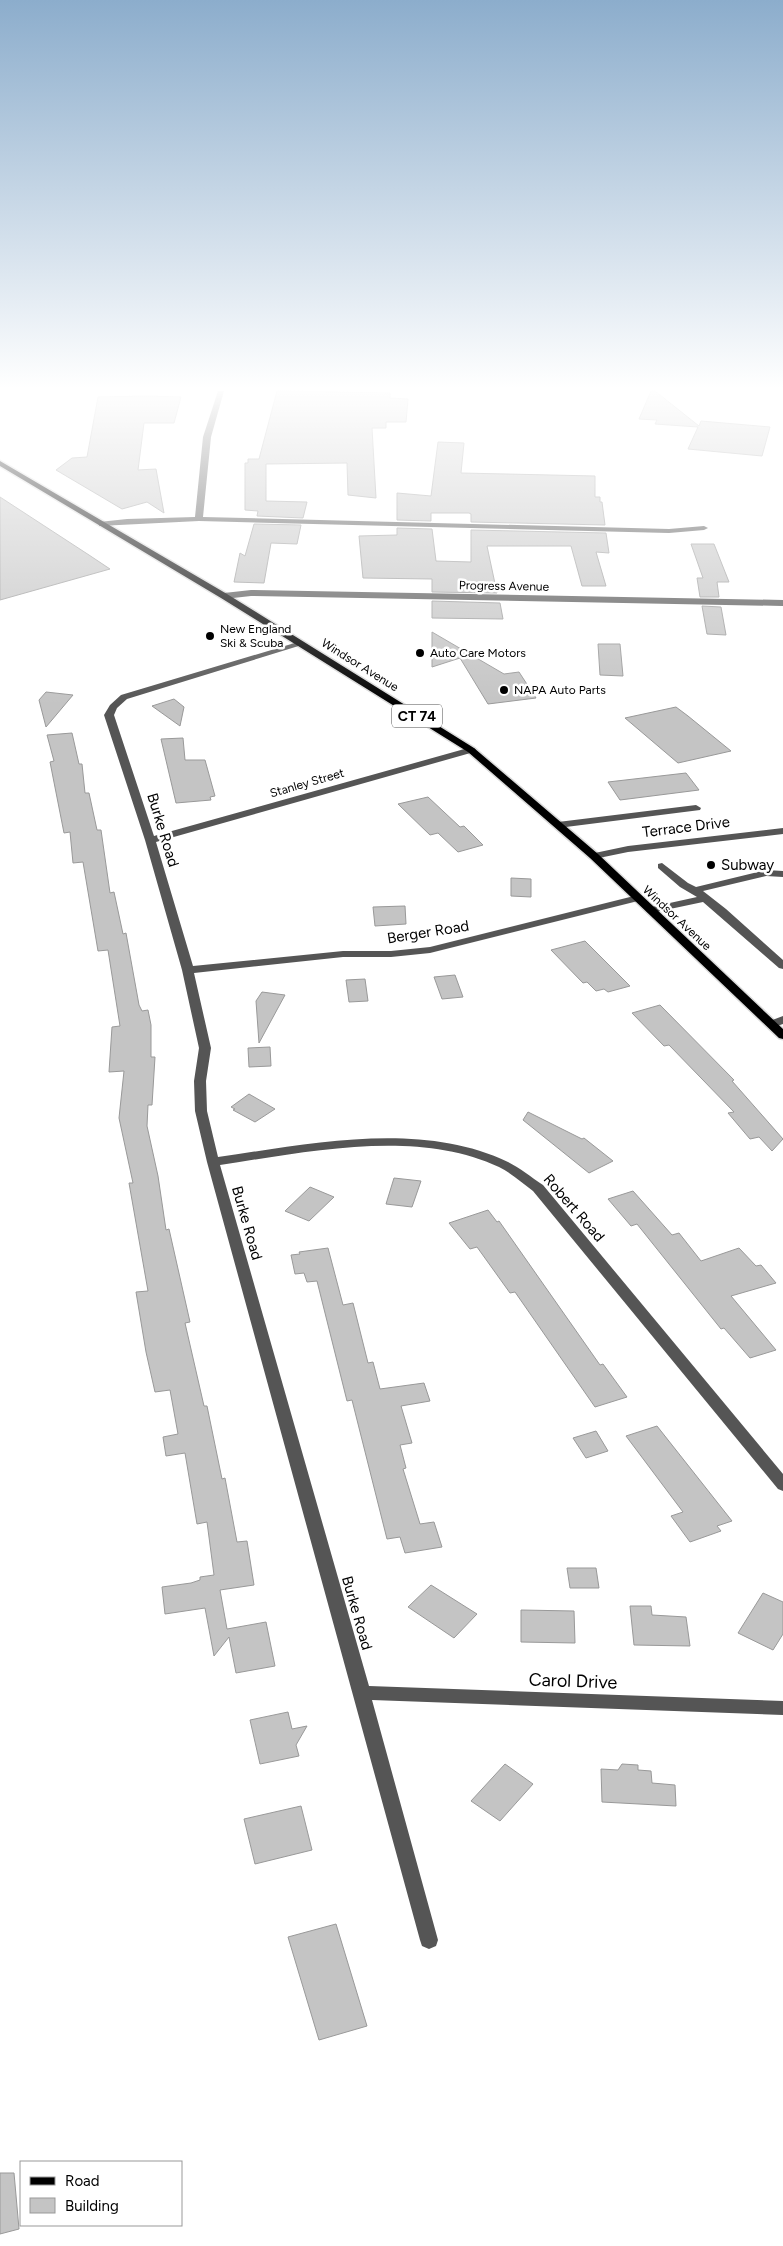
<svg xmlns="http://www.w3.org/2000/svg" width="783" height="2246" font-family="Figtree,sans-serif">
<rect width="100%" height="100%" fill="#fff"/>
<g fill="#c4c4c4" stroke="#999">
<polygon points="277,391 390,393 390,398 408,399 406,422 386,422 386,428 372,428 376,498 348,495 347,463 266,464 266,501 307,502 303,518 257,516 258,511 245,510 245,463 248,463 248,459 259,459"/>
<polygon points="651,391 655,391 699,426 701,421 770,427 762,456 688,449 698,427 655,424 657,420 639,419"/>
<polygon points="147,396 181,397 174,423 144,423 138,470 156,469 164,513 147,502 122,509 56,470 72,458 87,457 98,397"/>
<polygon points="438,442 464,443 461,473 595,476 595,497 600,497 600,502 602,502 605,525 471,522 471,514 469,513 431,513 431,521 397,520 397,493 431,496"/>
<polygon points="0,497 89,555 110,569 0,600"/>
<polygon points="254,524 301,525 297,544 271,543 264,583 234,582 240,553 245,556"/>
<polygon points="397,528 432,529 436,561 471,562 471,530 606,533 609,553 596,552 606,586 582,586 571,546 487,546 497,593 432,592 432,579 363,578 359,536 397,535"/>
<polygon points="691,544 714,544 729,582 717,582 719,597 700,597 697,578 703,578"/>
<polygon points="432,601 500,603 503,619 432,618"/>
<polygon points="702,606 721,607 726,635 707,634"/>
<polygon points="432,632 504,674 519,672 536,698 488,704 460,658 432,667"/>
<polygon points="598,644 620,644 623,676 600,675"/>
<polygon points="46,692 73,695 46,727 39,700"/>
<polygon points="174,699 184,707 180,726 152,706"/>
<polygon points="676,707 688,716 731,751 678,763 625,718"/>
<polygon points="72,733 79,764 82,764 85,793 89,793 97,830 101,830 110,893 114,892 123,934 126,933 139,1005 142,1011 148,1010 151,1025 151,1057 155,1057 152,1105 148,1105 147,1126 158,1176 166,1230 169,1229 190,1322 185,1323 204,1406 207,1406 222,1479 225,1478 237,1542 247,1541 254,1585 220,1590 227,1629 266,1622 275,1666 236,1673 229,1637 214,1656 205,1608 165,1614 162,1587 191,1583 200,1580 200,1577 214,1575 207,1522 197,1524 185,1453 166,1456 163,1437 178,1434 170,1390 155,1392 146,1352 136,1292 148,1291 129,1183 133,1183 119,1118 124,1071 109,1072 112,1027 120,1026 108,950 98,951 83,862 73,863 70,832 64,833 50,762 54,761 47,735"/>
<polygon points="183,738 185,760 205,760 215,796 210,797 211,800 176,803 161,739"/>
<polygon points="686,773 699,790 620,800 608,782"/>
<polygon points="428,797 460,827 464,826 483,845 458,852 438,833 430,835 398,804"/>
<polygon points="511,878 531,879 531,897 511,896"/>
<polygon points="405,906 406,924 375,926 373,907"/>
<polygon points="585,941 630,986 608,992 604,989 596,991 587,982 583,983 551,950"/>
<polygon points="455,975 463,997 442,999 434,977"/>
<polygon points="365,979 368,1001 349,1002 346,980"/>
<polygon points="262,992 285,995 259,1043 256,1001"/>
<polygon points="660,1005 734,1080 732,1081 783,1139 772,1151 759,1137 750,1139 728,1113 734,1112 669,1045 664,1046 632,1013"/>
<polygon points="270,1047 271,1066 249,1067 248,1048"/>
<polygon points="249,1094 275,1109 255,1122 233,1110 235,1109 231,1107"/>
<polygon points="528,1112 582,1139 584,1138 613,1161 589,1173 523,1120"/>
<polygon points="394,1178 421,1181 412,1207 386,1204"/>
<polygon points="310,1187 334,1197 309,1221 285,1211"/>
<polygon points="633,1191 672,1235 679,1233 701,1261 739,1248 756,1266 761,1265 776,1283 731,1296 776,1350 750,1358 724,1328 721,1329 637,1224 631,1226 608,1199"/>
<polygon points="488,1210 497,1222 499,1221 600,1365 603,1364 627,1397 595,1407 515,1292 510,1293 477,1247 470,1249 449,1223"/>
<polygon points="328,1248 343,1305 353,1303 368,1363 373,1362 380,1389 424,1383 430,1401 401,1406 412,1443 400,1445 406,1468 403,1469 420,1524 434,1522 442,1547 405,1553 400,1537 387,1539 352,1400 347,1401 317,1281 307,1282 304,1273 295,1274 291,1255 300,1254 299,1252"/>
<polygon points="657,1426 732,1521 717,1526 721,1531 690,1542 671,1516 683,1512 626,1436"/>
<polygon points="596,1431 608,1451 586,1458 573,1438"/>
<polygon points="567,1568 596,1568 599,1588 570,1588"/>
<polygon points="431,1585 477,1614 454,1638 408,1607"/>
<polygon points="763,1593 783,1602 783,1634 773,1650 738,1633"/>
<polygon points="630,1606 651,1606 652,1615 686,1617 690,1646 634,1645"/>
<polygon points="521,1610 574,1611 575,1643 521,1642"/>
<polygon points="288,1712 292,1729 307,1726 296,1745 299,1756 260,1764 250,1720"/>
<polygon points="505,1764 533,1784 500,1821 471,1801"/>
<polygon points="622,1764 638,1765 638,1770 651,1771 652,1783 675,1785 676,1806 602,1802 601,1769 618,1770"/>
<polygon points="301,1806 312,1850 255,1864 244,1819"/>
<polygon points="336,1924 367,2026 319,2040 288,1937"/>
<polygon points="0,2173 14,2173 19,2229 0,2234"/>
</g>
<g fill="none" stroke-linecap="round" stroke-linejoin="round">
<g stroke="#dbdbdb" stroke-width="3">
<polygon id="major" points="0,461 227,594 474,748 598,854 783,1029 783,1039 779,1038 590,858 468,752 221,598 0,466"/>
</g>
<g fill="#555" fill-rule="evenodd">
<polygon points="218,391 224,391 211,437 203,517 669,529 704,526 708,528 704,530 669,533 199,521 99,526 99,522 127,519 195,517 203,437"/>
<polygon points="251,590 783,600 783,606 251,596 224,599 220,596 224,593"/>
<path d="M298 642 305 644 127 699 117 708 114 715 154 836 468 748H474L476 750 474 752 156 842 193 966 343 951H391L430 947 638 895 643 898 642 900 430 953 391 957H343L194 973 211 1048 206 1081 207 1111 218 1157C310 1144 420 1120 508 1162 520 1168 531 1177 543 1185L783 1474V1491L778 1489 533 1191C522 1183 511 1173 499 1167 416 1128 307 1152 220 1165L369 1686 783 1701V1715L372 1700 438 1940 436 1946 429 1949 422 1946 420 1940 207 1162 195 1111 194 1081 199 1048 182 970 145 840 104 715 110 705 121 695Z"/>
<polygon points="696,805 701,808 700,810 558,828 553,825 558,822"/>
<polygon points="783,828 783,834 628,852 594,859 589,856 590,854 628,846"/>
<polygon points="662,863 688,883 696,887 766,870 783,871 783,877 766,876 703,891 726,909 783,960 783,969 779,968 703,902 651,913 647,912 646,910 647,908 697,897 680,887 658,868 658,864"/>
<polygon points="783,1016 783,1024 771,1028 765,1024 767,1022"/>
</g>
<use href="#major" fill="#000" fill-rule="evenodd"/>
</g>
<linearGradient id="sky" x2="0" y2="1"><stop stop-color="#8cadcc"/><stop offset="0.55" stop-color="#fff"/><stop offset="1" stop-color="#fff" stop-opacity="0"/></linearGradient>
<rect width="783" height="705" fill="url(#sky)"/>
<g fill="#000" stroke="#fff" stroke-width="2">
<circle cx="210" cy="636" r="5"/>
<circle cx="420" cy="653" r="5"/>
<circle cx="504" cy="690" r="5"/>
<circle cx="711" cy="865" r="5"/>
</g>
<g text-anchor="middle" stroke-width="5" stroke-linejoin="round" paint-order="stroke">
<g font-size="12" fill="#000" stroke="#fff">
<text transform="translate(504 586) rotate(1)" y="4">Progress Avenue</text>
<text transform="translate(360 665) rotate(32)" y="4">Windsor Avenue</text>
<text transform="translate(307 783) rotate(-16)" y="4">Stanley Street</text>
<text transform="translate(677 918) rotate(43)" y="4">Windsor Avenue</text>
</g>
<g font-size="12" fill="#000" stroke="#fff" text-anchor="start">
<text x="220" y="633">New England<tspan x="220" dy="14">Ski &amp; Scuba</tspan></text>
<text x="430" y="657">Auto Care Motors</text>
<text x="514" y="694">NAPA Auto Parts</text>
</g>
<rect fill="#fff" stroke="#4c4c4c" stroke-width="1" x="392" y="704.5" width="50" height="23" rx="4"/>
<g font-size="14" font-weight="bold" fill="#000">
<text x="417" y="721">CT 74</text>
</g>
<g font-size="15" fill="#000" stroke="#fff">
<text transform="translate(686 827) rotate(-7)" y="5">Terrace Drive</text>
<text transform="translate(163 830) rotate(73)" y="5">Burke Road</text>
<text transform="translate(428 932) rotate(-9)" y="5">Berger Road</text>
<text transform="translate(574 1208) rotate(49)" y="5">Robert Road</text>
<text transform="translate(247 1223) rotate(74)" y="5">Burke Road</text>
<text transform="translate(357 1613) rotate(74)" y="5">Burke Road</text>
</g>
<g font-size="15" fill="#000" stroke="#fff" text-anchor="start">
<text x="721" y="870">Subway</text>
</g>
<g font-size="18" fill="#000" stroke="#fff">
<text transform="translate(573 1681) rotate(2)" y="6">Carol Drive</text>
</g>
</g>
<rect x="20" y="2161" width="162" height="65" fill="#ffffff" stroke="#999999"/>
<rect x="30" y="2177" width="25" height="8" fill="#000000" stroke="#999999"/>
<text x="65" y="2186" font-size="15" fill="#000000">Road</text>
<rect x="30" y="2198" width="25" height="15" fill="#c4c4c4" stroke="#999999"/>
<text x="65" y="2211" font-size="15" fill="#000000">Building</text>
</svg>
